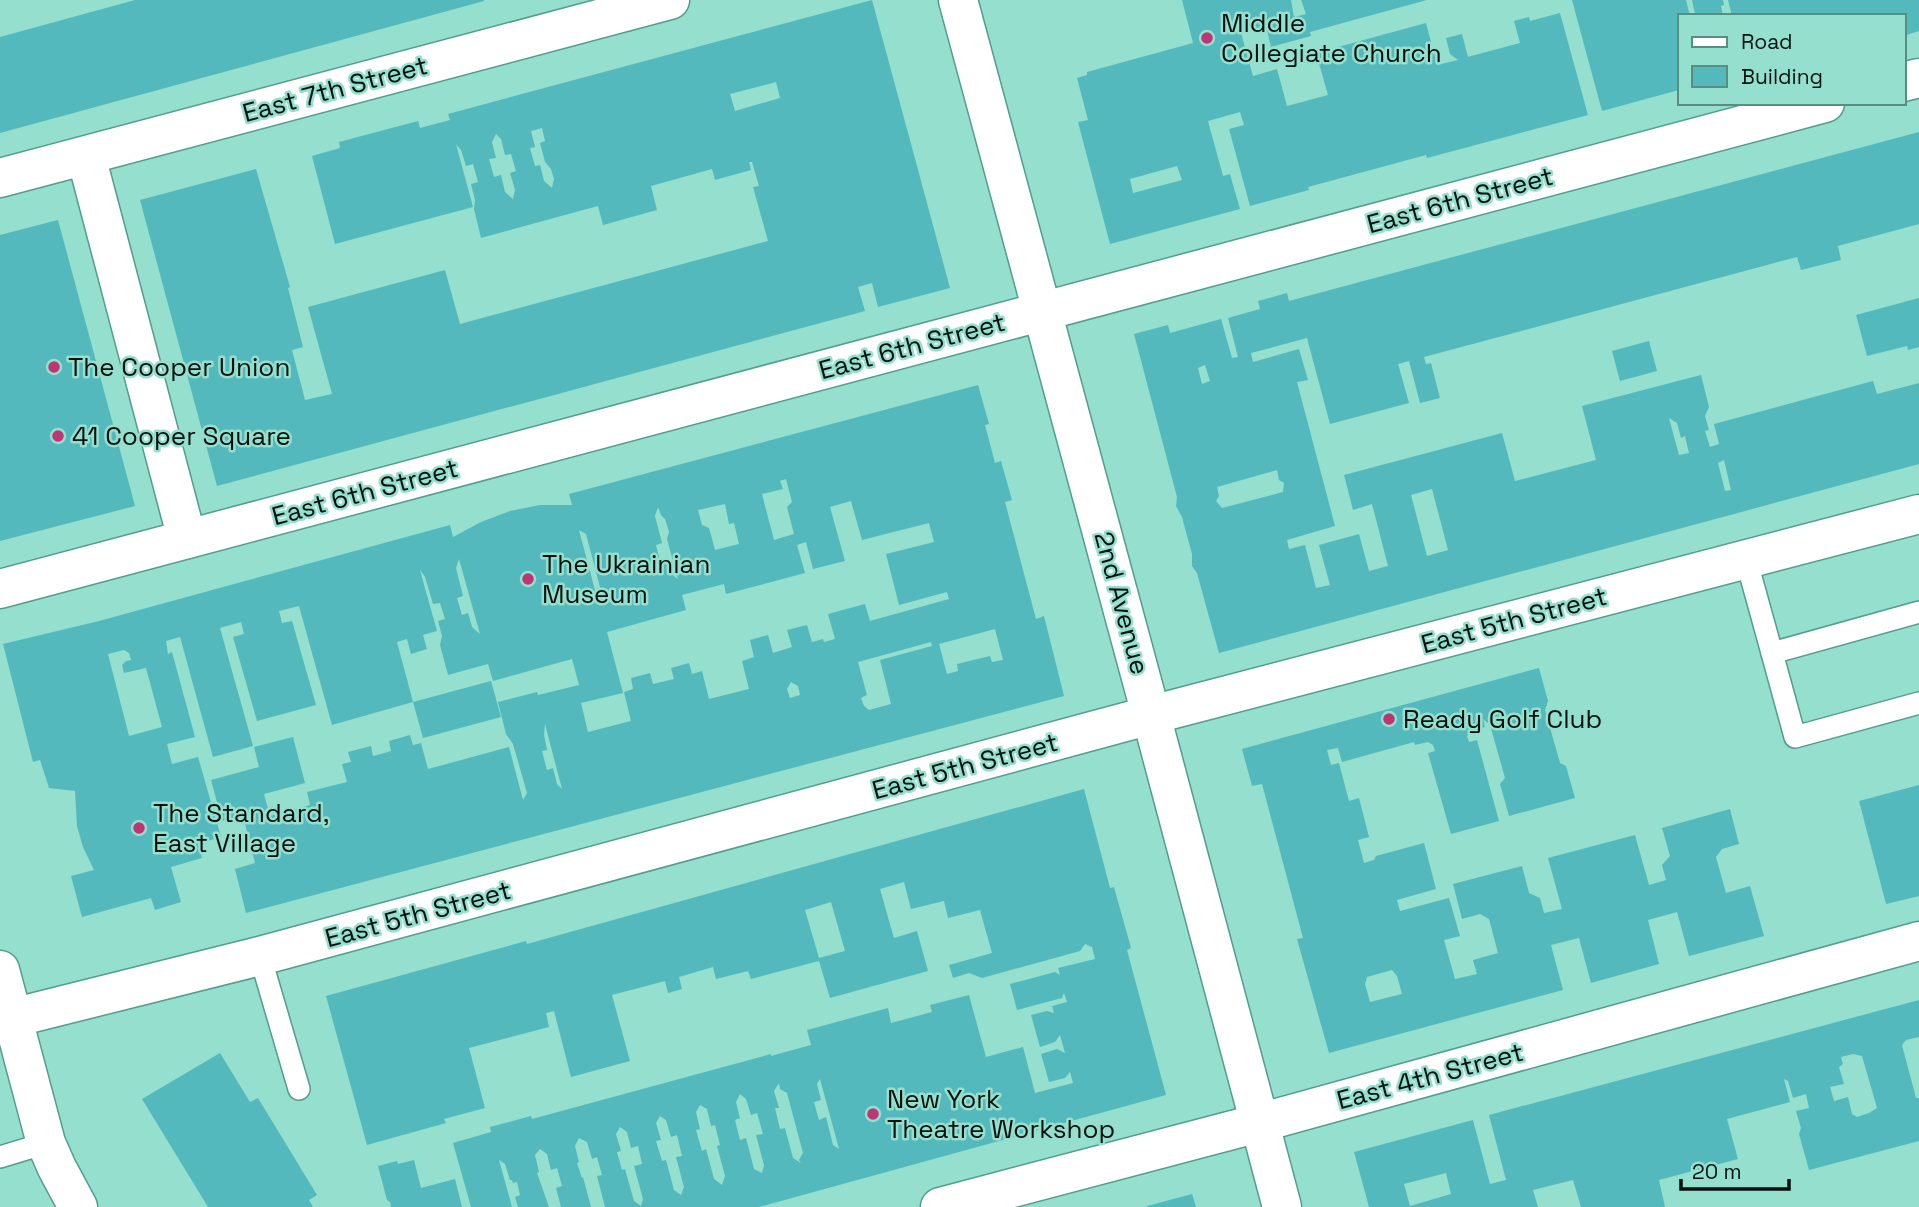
<svg xmlns="http://www.w3.org/2000/svg" width="1919" height="1207" font-family="'Space Grotesk',sans-serif">
<rect width="100%" height="100%" fill="#94dfcd"/>
<g fill="#54b9bc" fill-rule="evenodd">
<polygon points="135,0 484,0 484,1 0,133 0,37"/>
<path d="M872 0 950 288 878 307 872 283 858 287 865 311 217 486 140 200 256 169 290 287 288 288 303 347 292 350 305 400 332 394 308 307 445 270 460 324 768 241 753 187 759 186 752 162H749L751 170 715 180 712 169 651 186 657 210 603 225 598 206 481 238 474 209 475 200 471 184 478 182 473 164 466 166 461 150 456 144 473 207 335 244 312 156 340 148 339 142 418 121 420 128 450 120 448 114ZM776 82 780 98 735 111 730 94ZM542 128 545 141 540 143 545 162 551 169 554 179 552 188 544 181 540 165 535 166 530 148 535 147 531 131ZM496 134 501 139 505 155 511 154 516 171 510 173 515 190 513 199 505 192 501 175 494 177 489 159 496 158 492 142Z"/>
<path d="M1182 0H1291L1294 17 1306 14 1301 0H1427L1310 32 1311 36 1271 47 1266 26 1241 33 1253 76 1277 69 1287 106 1328 95 1316 53 1426 23 1437 65 1458 60 1450 54 1446 38 1462 34 1468 57 1471 56 1520 43 1514 21 1529 17 1530 21 1560 13 1588 115 1427 158 1426 155 1308 187 1309 190 1250 206 1229 129 1244 125 1240 112 1208 121 1223 176 1230 174 1240 209 1110 244 1078 122 1088 120 1077 78 1087 75V72L1193 43ZM1177 166 1182 180 1133 193 1130 179Z"/>
<polygon points="1572,0 1686,0 1690,16 1679,16 1679,90 1602,111"/>
<polygon points="1692,0 1723,0 1724,5 1721,6 1723,16 1700,16 1699,13 1695,14"/>
<polygon points="1728,0 1919,0 1919,31 1903,36 1903,16 1732,16"/>
<path d="M1919 132V224L1838 246 1841 260 1801 270 1797 257 1424 357 1426 364 1431 363 1440 398 1420 403 1409 361 1398 364 1409 403 1330 424 1307 338 1251 353 1253 362 1299 349 1308 380 1297 382 1335 526 1287 540 1289 549 1305 545 1316 588 1330 585 1319 545 1359 534 1369 571 1388 566 1372 504 1353 510 1344 475 1502 433 1515 481 1596 460 1582 406 1701 375 1709 407 1705 416 1709 430 1705 431 1710 447 1719 444 1714 424 1873 381 1877 394 1919 383V464L1219 653 1197 573 1192 566V554L1182 517 1176 506 1177 497 1134 334 1168 325 1170 333 1221 319 1232 358 1238 357 1228 318 1260 309 1258 301 1287 293 1289 301ZM1205 365 1210 381 1202 384 1198 368ZM1669 418 1677 423 1681 438 1685 436 1689 453 1679 455ZM1724 460 1731 490 1725 491 1718 463ZM1277 470 1279 480 1284 483 1283 492 1222 508 1216 501 1219 496 1217 487ZM1432 489 1448 550 1427 556 1411 495Z"/>
<polygon points="58,220 135,506 0,541 0,235"/>
<polygon points="1919,298 1919,347 1908,350 1907,346 1867,356 1856,315"/>
<polygon points="1649,341 1657,371 1620,381 1612,351"/>
<path d="M978 385 989 424 985 425 995 463 1001 461 1012 500 1005 502 1036 619 1044 616 1064 696 246 913 235 869 255 863 243 816 222 821 211 780 259 767 254 747 293 737 305 783 264 794 270 816 310 805 307 792 347 782 342 764 351 762 348 752 371 746 373 756 381 754 391 751 389 741 410 735 413 745 421 743 428 769 509 747 523 800 527 793 513 744 506 734 498 702 537 692 538 695 579 685 572 659 493 681 488 664 448 675 440 645 442 636 438 621 445 619 440 603 433 604 425 577 420 570 437 631 423 635 427 649 411 654 407 639 397 642 413 702 332 725 299 606 279 611 282 623 292 621 316 705 257 721 233 637 244 634 241 622 220 628 253 746 213 757 180 637 166 641 168 654 172 652 195 737 167 744 172 764 198 757 221 837 198 844 202 858 171 867 181 902 155 910 151 898 82 917 71 876 94 870 83 847 77 826 75 791 49 788 40 760 33 762 3 644 99 621 450 525 453 537 481 522 510 511 540 505H572L569 494ZM786 479 792 502 787 507 794 534 774 540 762 494 783 489 780 481ZM851 501 862 540 929 523 934 542 886 554 899 605 947 592 949 599 870 621 865 604 828 614 835 639 824 642 823 639 812 642 807 625 787 630 792 647 773 653 768 635 750 640 754 657 742 661 749 689 709 699 702 671 692 674 689 663 671 668 674 679 653 684 650 673 631 678 633 689 624 692 631 721 588 732 581 703 623 693 607 632 686 610 682 595 724 584 726 594 805 573 797 545 806 542 813 569 845 561 830 507ZM725 504 729 524 734 523 739 544 715 550 709 528 702 525 698 510ZM658 507 661 515 665 519 669 532 667 539 678 579 671 574 667 559 660 561 656 545 662 543 655 516ZM579 530 586 534 601 591 597 598ZM459 559 480 634 472 627 468 613 462 615 457 598 463 596 456 568ZM995 629 1003 660 992 662 990 656 957 664 958 671 947 674 939 644ZM931 642 932 646 880 660 891 704 869 710 864 706 861 698 867 695 858 662ZM124 650 129 653 131 660 126 661 122 665 124 673 146 668 162 727 129 736 108 654ZM791 682 798 686 800 695 790 698 787 689ZM545 724 562 789 557 784 553 768 547 770 542 751 547 750 544 735Z"/>
<path d="M1539 668 1548 701 1545 710 1560 763 1566 766 1575 798 1509 816 1500 784 1505 778 1490 725 1483 719 1485 727 1472 731 1467 736 1469 742 1477 740 1499 821 1451 834 1428 753 1435 751 1433 745 1428 742 1415 745 1414 742 1342 762 1338 748 1327 750 1331 765 1339 763 1349 801 1359 798 1369 837 1358 840 1364 863 1374 860 1376 856 1424 843 1436 889 1397 900 1400 911 1449 898 1460 936 1444 940 1455 979 1477 974 1473 960 1498 953 1489 919 1480 914 1462 919 1453 884 1522 866 1529 893 1540 898 1544 913 1562 909 1548 858 1635 835 1649 885 1666 880 1662 865 1670 856 1662 828 1730 809 1739 844 1722 849 1716 857 1726 893 1750 886 1764 936 1689 956 1677 912 1648 920 1659 964 1591 983 1579 938 1551 945 1563 990 1329 1053 1297 939 1303 938 1262 784 1252 786 1242 749ZM1392 970 1397 976 1402 994 1370 1002 1365 984 1367 977Z"/>
<polygon points="491,681 501,717 423,738 413,702"/>
<polygon points="1919,785 1919,896 1886,904 1859,801"/>
<path d="M1084 789 1110 888 1114 887 1131 948 1127 950 1166 1095 759 1207H605L597 1176 602 1175 597 1157 592 1159 587 1142 579 1138 575 1146 579 1162 577 1163 582 1178 583 1177 591 1207H561L556 1188 562 1186 557 1168 551 1170 547 1154 540 1149 535 1155 539 1172 537 1173 549 1207H518L515 1197 520 1195 517 1182 513 1183 512 1180H510L505 1164 499 1160 512 1207H471L453 1143 491 1132 490 1127 531 1116 532 1119 771 1054V1056L811 1045 807 1030 888 1008 891 1023 932 1012 930 1005 969 995 986 1057 1023 1047 1035 1093 1073 1083 1070 1072 1065 1078 1049 1082 1041 1054 1057 1049 1065 1053 1060 1035 1055 1042 1040 1047 1031 1015 1047 1011 1054 1013 1052 1006 1067 1002 1064 993 1062 998 1017 1010 1010 984 1055 972 1060 975 1058 968 1095 959 1092 947 1085 944 1080 951 982 978 969 973 953 978 949 965 992 953 980 910 948 918 944 901 911 909 904 882 880 889 894 938 917 931 928 971 830 998 819 961 751 979 748 971 716 979 713 967 679 977 682 989 668 993 665 981 612 995 630 1061 571 1077 554 1011 546 1013 549 1027 469 1048 485 1108 444 1119 446 1123 367 1145 326 996 526 941 527 944ZM831 902 845 951 819 958 805 910ZM820 1079 839 1149 833 1145 826 1117 819 1120 814 1102 821 1100 817 1084ZM779 1083 780 1089 787 1093 803 1153 799 1160 801 1163 793 1158 785 1128 780 1129 775 1108H779L774 1091ZM740 1094 746 1099 751 1115 757 1113 763 1134 756 1135 764 1165 762 1173 754 1169 746 1138 740 1140 735 1120 740 1118 736 1102ZM700 1105 707 1109 711 1126 715 1125 720 1145 717 1146 725 1176 722 1185 714 1179 706 1149 702 1151 696 1130 700 1129 696 1112ZM660 1116 666 1120 671 1137 677 1135 682 1156 676 1157 684 1187 681 1195 674 1190 666 1160 662 1161 656 1141 661 1140 656 1123ZM620 1127 627 1132 631 1148 638 1146 642 1164 634 1166 643 1199 641 1206 634 1201 625 1169 622 1170 617 1152 621 1151 616 1134Z"/>
<path d="M1919 1000V1037L1906 1040 1902 1045 1916 1098H1919V1141L1809 1170 1799 1134 1801 1128 1796 1111 1809 1108 1806 1094 1793 1098 1788 1081 1784 1079 1790 1102 1727 1119 1738 1159 1659 1180 1665 1207H1581L1573 1180 1533 1190 1538 1207H1369L1354 1152 1473 1120 1490 1184 1506 1180 1489 1115ZM1853 1054 1862 1056 1877 1108 1869 1113 1857 1117 1852 1114 1848 1097 1834 1101 1830 1087 1844 1084 1839 1067 1843 1064 1841 1057ZM1446 1173 1451 1194 1410 1206 1404 1184Z"/>
<polygon points="220,1053 250,1102 258,1098 317,1195 309,1200 313,1207 208,1207 142,1099"/>
<polygon points="414,1160 421,1188 455,1179 462,1207 391,1207 390,1202 387,1200 378,1166 397,1161 398,1164"/>
<polygon points="1192,1194 1196,1207 1147,1207 1147,1206"/>
</g>
<g fill="none" stroke-linecap="round" stroke-linejoin="round">
<g stroke="#539d8d" stroke-width="24">
<g id="service">
<polyline points="1746,559 1772,653 1919,612"/>
<polyline points="1772,653 1795,737 1919,703"/>
<polyline points="260,956 299,1089"/>
<polyline points="0,1157 46,1143"/>
</g>
</g>
<g stroke="#539d8d" stroke-width="41">
<g id="minor">
<polyline points="1903,82 1919,78"/>
<polyline points="86,156 187,539"/>
<polyline points="0,178 670,0"/>
<polyline points="0,589 1825,103"/>
<polyline points="12,1018 260,956 1151,715 1919,514"/>
<polyline points="940,1207 1259,1123 1919,941"/>
</g>
</g>
<g stroke="#539d8d" stroke-width="41">
<g id="primary">
<polyline points="958,0 1143,685 1282,1207"/>
<polyline points="0,970 46,1143 57,1168 78,1207"/>
</g>
</g>
<use href="#service" stroke="#fff" stroke-width="21"/>
<use href="#minor" stroke="#fff" stroke-width="38"/>
<use href="#primary" stroke="#fff" stroke-width="38"/>
</g>
<g fill="#be3572" stroke="#94dfcd" stroke-width="2.5">
<circle cx="1207" cy="38" r="7"/>
<circle cx="54" cy="367" r="7"/>
<circle cx="58" cy="436" r="7"/>
<circle cx="528" cy="579" r="7"/>
<circle cx="1389" cy="719" r="7"/>
<circle cx="139" cy="828" r="7"/>
<circle cx="873" cy="1114" r="7"/>
</g>
<g text-anchor="middle" stroke-width="5" stroke-linejoin="round" paint-order="stroke">
<g font-size="26" fill="#00110d" stroke="#94dfcd" text-anchor="start">
<text x="1221" y="32">Middle<tspan x="1221" dy="30">Collegiate Church</tspan></text>
<text x="68" y="376">The Cooper Union</text>
<text x="72" y="445">41 Cooper Square</text>
<text x="542" y="573">The Ukrainian<tspan x="542" dy="30">Museum</tspan></text>
<text x="1403" y="728">Ready Golf Club</text>
<text x="153" y="822">The Standard,<tspan x="153" dy="30">East Village</tspan></text>
<text x="887" y="1108">New York<tspan x="887" dy="30">Theatre Workshop</tspan></text>
</g>
<g font-size="26" fill="#00110d" stroke="#94dfcd">
<text transform="translate(335 89) rotate(-15)" y="9">East 7th Street</text>
<text transform="translate(1460 200) rotate(-15)" y="9">East 6th Street</text>
<text transform="translate(912 346) rotate(-15)" y="9">East 6th Street</text>
<text transform="translate(365 492) rotate(-15)" y="9">East 6th Street</text>
<text transform="translate(1122 603) rotate(75)" y="9">2nd Avenue</text>
<text transform="translate(1514 620) rotate(-15)" y="9">East 5th Street</text>
<text transform="translate(965 766) rotate(-15)" y="9">East 5th Street</text>
<text transform="translate(418 914) rotate(-15)" y="9">East 5th Street</text>
<text transform="translate(1430 1076) rotate(-15)" y="9">East 4th Street</text>
</g>
</g>
<rect x="1678" y="14" width="228" height="91" fill="#94dfcd" stroke="#598d80" stroke-width="2"/>
<rect x="1692" y="37" width="35" height="10" fill="#ffffff" stroke="#598d80" stroke-width="2"/>
<text x="1741" y="49" font-size="21" fill="#00110d">Road</text>
<rect x="1692" y="66" width="35" height="21" fill="#54b9bc" stroke="#598d80" stroke-width="2"/>
<text x="1741" y="84" font-size="21" fill="#00110d">Building</text>
<path d="M1681 1179v10h108v-10" fill="none" stroke="#00110d" stroke-width="3.5"/>
<text x="1692" y="1179" font-size="21" fill="#00110d" stroke="#94dfcd" stroke-width="5" paint-order="stroke">20 m</text>
</svg>
